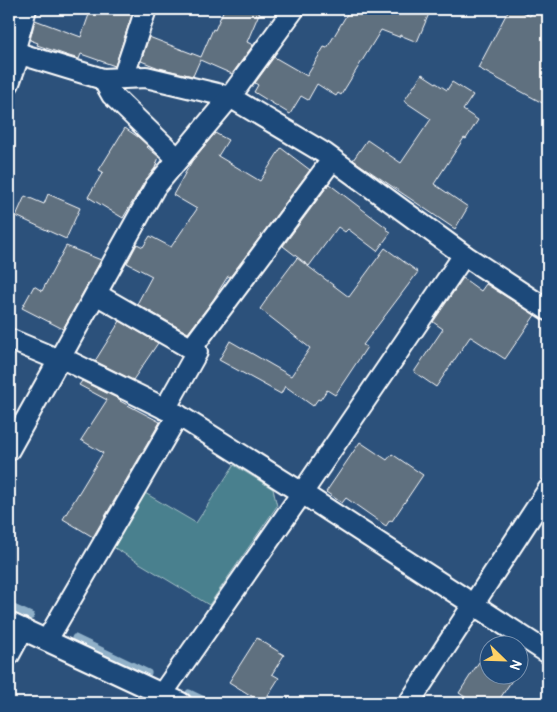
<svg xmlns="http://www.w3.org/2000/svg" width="557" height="712" font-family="Pangolin,sans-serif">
<rect width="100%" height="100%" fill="#2c517b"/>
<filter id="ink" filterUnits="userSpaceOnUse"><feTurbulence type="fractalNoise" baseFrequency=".02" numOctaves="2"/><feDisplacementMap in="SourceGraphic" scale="10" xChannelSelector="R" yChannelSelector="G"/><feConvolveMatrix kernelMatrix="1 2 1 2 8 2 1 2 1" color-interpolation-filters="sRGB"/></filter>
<g filter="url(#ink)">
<polygon fill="#4a808e" stroke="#a4c0c6" points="234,465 273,489 277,506 209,605 113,547 145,493 196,523"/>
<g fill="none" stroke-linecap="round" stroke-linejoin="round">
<g stroke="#90b0c8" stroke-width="7">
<polyline points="9,606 31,616"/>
<polyline points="75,638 148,673"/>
<polyline points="189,693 210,703"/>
</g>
</g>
<g fill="#5f6f7f" stroke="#fff">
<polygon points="91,9 134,9 115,66 81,54 79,59 66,55 37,45 38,43 30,40 35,20 81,37"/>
<polygon points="224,9 261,9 247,42 253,45 232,74 200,60 193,76 159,68 141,61 149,37 201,57 213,29 215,30"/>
<polygon points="350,9 431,9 417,42 400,35 399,37 381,30 341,95 338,93 336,96 317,84 308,100 301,96 290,114 254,92 258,85 255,83 274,57 307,76 324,47 327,48"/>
<polygon points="509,9 517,9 530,16 534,9 548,9 548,106 478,68"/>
<polygon points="422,74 447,90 452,82 473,95 463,110 478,120 466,139 464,138 434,184 468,207 455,229 353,160 367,140 401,163 431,119 404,101"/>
<polygon points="125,128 138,137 148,146 147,147 159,157 155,168 145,181 123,218 88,197 103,172 99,170"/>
<polygon points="215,133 228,140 218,156 260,181 281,148 310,170 230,277 228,276 213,300 188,333 137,304 152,276 127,263 137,244 143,247 150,236 171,247 197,209 173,195 192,161"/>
<polygon points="329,184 387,228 386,229 391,232 377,251 348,229 345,232 338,227 309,266 283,246"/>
<polygon points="48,194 80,208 66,239 16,216 25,196 44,204"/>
<polygon points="66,246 101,260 63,329 22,308 34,286 42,291"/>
<polygon points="385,248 418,272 363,345 367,347 335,395 327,390 320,400 318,399 313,406 285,386 281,394 219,360 230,341 291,376 310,348 260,309 267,299 266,299 297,258 349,297"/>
<polygon points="463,278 481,291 486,284 535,315 505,359 471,337 470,337 436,387 414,372 443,329 433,322"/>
<polygon points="120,321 158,343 133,380 95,361"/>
<polygon points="82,381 121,400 120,401 160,422 93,537 63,519 103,453 81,440 107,400 79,385"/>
<polygon points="360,442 387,460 392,454 423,475 392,521 390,520 386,526 346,498 342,503 326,492"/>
<polygon points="257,638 284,655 272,674 279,678 263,703 229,682"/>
<polygon points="490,653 490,674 516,674 497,703 474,703 459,693 479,662 482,664"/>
</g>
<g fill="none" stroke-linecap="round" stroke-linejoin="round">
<g stroke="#fff" stroke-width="24">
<g id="street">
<polyline points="9,49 14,52 103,79 146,77 230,97 324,153 464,255 548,310"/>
<polyline points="14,52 26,9"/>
<polyline points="123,78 146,9"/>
<polyline points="103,79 112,95 178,159"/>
<polyline points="9,83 20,53"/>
<polyline points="96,294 197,352 165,409"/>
<polyline points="9,339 59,360"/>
<polyline points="191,349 332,160"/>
<polyline points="60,357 178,415 302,493 548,653"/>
<polyline points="9,450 155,187 230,97 294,9"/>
<polyline points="9,623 181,703"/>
<polyline points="47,640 178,415"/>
<polyline points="9,655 23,629"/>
<polyline points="162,694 302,493 464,255"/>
<polyline points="409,703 548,490"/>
</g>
</g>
<use href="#street" stroke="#1f4a7a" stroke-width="20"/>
</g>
</g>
<rect width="557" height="712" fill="none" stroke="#1f4a7a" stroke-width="30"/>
<rect x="15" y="15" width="527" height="682" fill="none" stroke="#fff" stroke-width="2" filter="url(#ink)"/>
<g transform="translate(504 660) rotate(113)"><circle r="24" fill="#1f4a7a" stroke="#7992af"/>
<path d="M0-4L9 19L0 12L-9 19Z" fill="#ffd166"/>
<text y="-8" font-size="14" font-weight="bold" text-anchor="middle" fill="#ffffff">N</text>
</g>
</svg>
